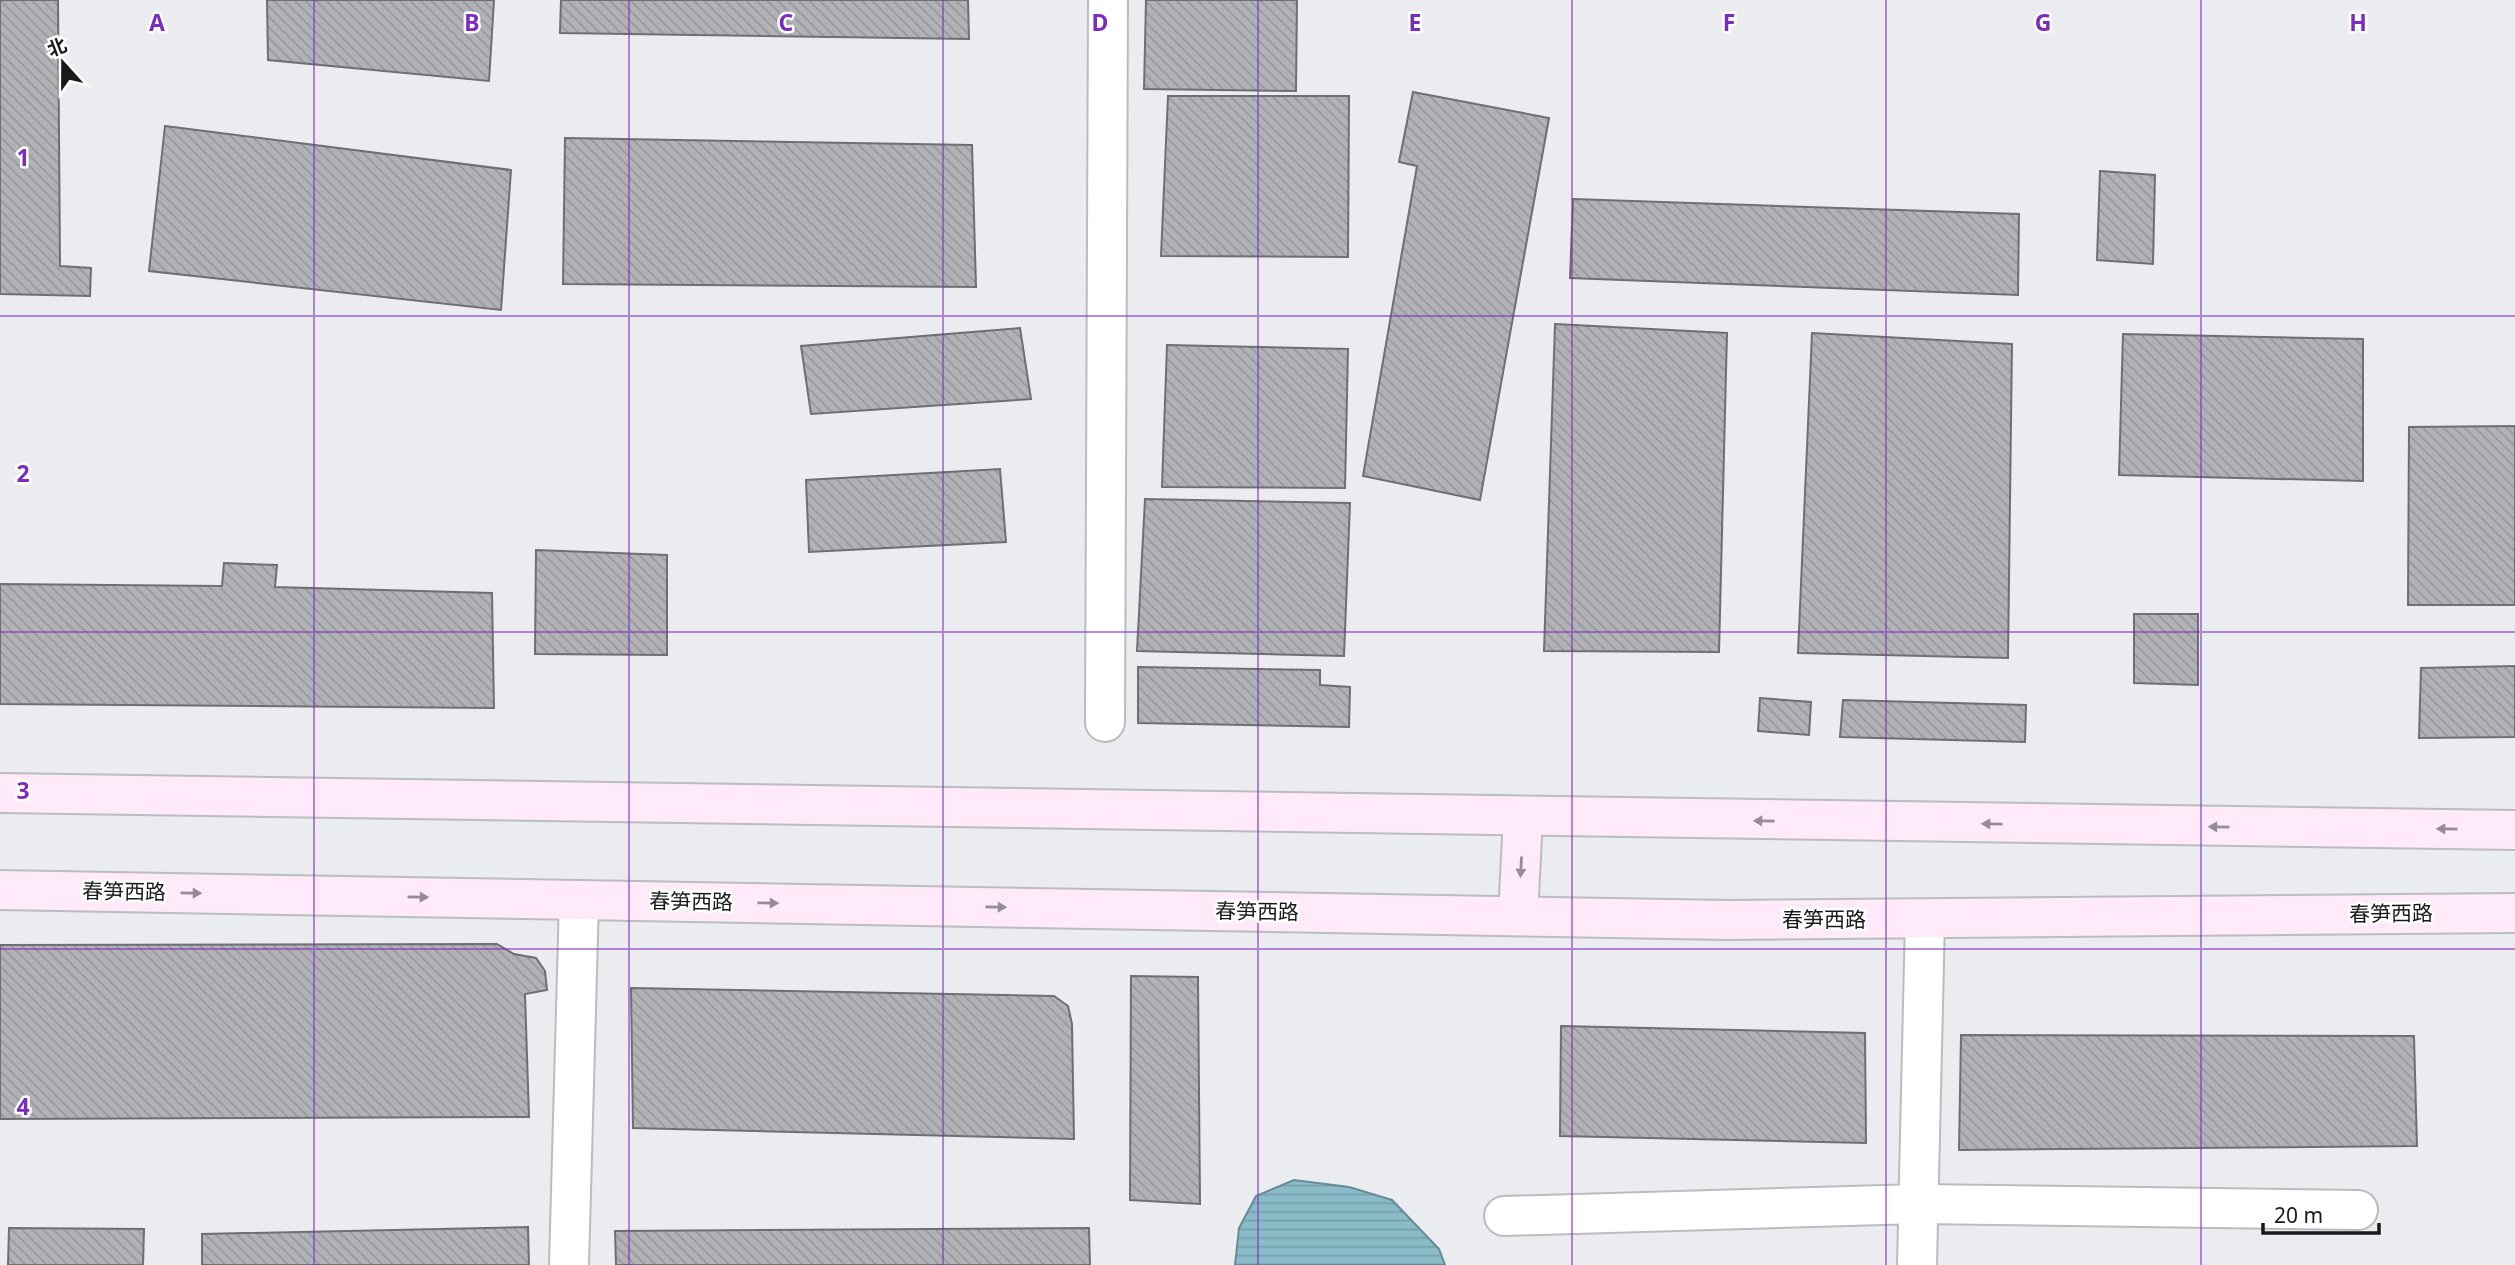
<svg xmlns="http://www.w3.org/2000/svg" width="2515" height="1265" font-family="'Noto Sans','Noto Sans SC',sans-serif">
<defs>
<pattern id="water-rules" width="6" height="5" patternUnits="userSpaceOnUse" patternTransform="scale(1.75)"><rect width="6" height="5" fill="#8abbc8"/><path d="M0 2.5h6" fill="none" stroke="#76a0ab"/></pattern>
<pattern id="building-back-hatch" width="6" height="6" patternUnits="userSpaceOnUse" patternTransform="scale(1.75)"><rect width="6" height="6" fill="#b0b2b6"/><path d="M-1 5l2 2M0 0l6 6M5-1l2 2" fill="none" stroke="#97989c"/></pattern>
</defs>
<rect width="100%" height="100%" fill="#eaecf0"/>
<polygon fill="url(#water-rules)" stroke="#688a94" stroke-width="2" points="1294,1180 1349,1187 1392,1200 1439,1249 1445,1265 1235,1265 1239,1228 1256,1196"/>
<g fill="url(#building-back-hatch)" stroke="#6d6f73" stroke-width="2">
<polygon points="0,0 58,0 60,266 91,268 90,296 0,294"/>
<polygon points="267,0 494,0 489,81 268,60"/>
<polygon points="561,0 968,0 969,39 560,33"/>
<polygon points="1146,0 1297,0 1296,91 1144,89"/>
<polygon points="1413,92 1549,118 1480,500 1363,476 1417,166 1399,162"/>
<polygon points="1168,96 1349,96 1348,257 1161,256"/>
<polygon points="165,126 511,170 501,310 149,271"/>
<polygon points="565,138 972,145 976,287 563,284"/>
<polygon points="2100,171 2155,175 2153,264 2097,260"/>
<polygon points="1573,199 2019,214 2018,295 1570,278"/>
<polygon points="1555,324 1727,333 1719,652 1544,651"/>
<polygon points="1020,328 1031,399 811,414 801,346"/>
<polygon points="1812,333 2012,344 2008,658 1798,653"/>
<polygon points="2123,334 2363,339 2363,481 2119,475"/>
<polygon points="1167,345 1348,349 1345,488 1162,487"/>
<polygon points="2515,426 2515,605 2408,605 2409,427"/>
<polygon points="1000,469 1006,542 809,552 806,480"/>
<polygon points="1145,499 1350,503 1344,656 1137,651"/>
<polygon points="536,550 667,555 667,655 535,654"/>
<polygon points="224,563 277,565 275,587 492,593 494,708 0,704 0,584 222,586"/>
<polygon points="2134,614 2198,614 2198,685 2134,683"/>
<polygon points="2515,666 2515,737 2419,738 2421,668"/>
<polygon points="1138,667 1320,670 1320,685 1350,687 1349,727 1138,723"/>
<polygon points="1760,698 1811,702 1809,735 1758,731"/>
<polygon points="1843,700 2026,705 2025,742 1840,737"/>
<polygon points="497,944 514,954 536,958 545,971 547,990 525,994 529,1117 0,1119 0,945"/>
<polygon points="1131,976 1198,977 1200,1204 1130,1200"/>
<polygon points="631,988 1054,996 1068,1006 1072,1024 1074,1139 633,1128"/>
<polygon points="1561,1026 1865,1033 1866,1143 1560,1136"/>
<polygon points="1961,1035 2414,1036 2417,1146 1959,1150"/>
<polygon points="528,1227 529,1265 202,1265 202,1234"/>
<polygon points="9,1228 144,1229 143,1265 8,1265"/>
<polygon points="1089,1228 1090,1265 616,1265 615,1231"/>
</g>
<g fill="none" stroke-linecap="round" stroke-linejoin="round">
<g stroke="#babcc0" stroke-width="42">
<g id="minor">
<polyline points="1105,722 1108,0"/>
<polyline points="1504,1216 1919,1204 2358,1210"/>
<polyline points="569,1265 579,900"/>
<polyline points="1917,1265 1925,919"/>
</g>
</g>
<g stroke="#babcc0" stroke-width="42">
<g id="secondary">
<polyline points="0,793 2515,830"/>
<polyline points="0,890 1728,920 2515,913"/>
<polyline points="1518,916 1523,817"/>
</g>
</g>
<use href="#minor" stroke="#fff" stroke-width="38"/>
<use href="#secondary" stroke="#feeaf9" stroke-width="38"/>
</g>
<defs><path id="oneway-solid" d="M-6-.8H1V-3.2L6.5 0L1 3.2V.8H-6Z" transform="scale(1.75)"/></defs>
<g fill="#968c95">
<use href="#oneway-solid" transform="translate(1764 821) rotate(-179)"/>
<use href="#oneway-solid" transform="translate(1992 824) rotate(-179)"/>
<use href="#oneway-solid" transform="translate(2219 827) rotate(-179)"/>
<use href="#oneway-solid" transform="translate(2447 829) rotate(-179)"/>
<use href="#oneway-solid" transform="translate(1521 867) rotate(93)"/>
<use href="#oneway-solid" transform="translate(191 893) rotate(1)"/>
<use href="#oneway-solid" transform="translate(418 897) rotate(1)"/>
<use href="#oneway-solid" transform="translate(768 903) rotate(1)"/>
<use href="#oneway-solid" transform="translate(996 907) rotate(1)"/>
</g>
<path fill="none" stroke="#7b2cbf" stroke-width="2" stroke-opacity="0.55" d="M314 0V1265M629 0V1265M943 0V1265M1258 0V1265M1572 0V1265M1886 0V1265M2201 0V1265M0 316H2515M0 632H2515M0 949H2515"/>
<g text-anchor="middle" stroke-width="5" stroke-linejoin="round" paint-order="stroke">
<g font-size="21" fill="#18191a" stroke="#fff">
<text transform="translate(124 892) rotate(1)" y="7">春笋西路</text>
<text transform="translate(691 902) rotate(1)" y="7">春笋西路</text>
<text transform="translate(1257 912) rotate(1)" y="7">春笋西路</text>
<text transform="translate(2391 914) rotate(-1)" y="7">春笋西路</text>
<text x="1824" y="927">春笋西路</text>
</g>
</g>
<g font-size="23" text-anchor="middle" font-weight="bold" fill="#7b2cbf" stroke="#fff" stroke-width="5" stroke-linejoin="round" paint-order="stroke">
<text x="157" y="31">A</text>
<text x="472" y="31">B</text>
<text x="786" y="31">C</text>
<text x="1100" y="31">D</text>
<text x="1415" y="31">E</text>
<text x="1729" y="31">F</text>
<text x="2043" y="31">G</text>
<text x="2358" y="31">H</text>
<text x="23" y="166">1</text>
<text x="23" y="482">2</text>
<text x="23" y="799">3</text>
<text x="23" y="1115">4</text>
</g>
<g transform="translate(63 63) rotate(339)" stroke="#ffffff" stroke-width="5" paint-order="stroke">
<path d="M0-5L12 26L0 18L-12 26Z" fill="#18191a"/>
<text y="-10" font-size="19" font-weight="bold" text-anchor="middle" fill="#18191a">北</text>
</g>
<path d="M2263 1223v10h116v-10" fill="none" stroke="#18191a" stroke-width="3.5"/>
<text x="2274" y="1223" font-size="21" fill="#18191a" stroke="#ffffff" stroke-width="5" paint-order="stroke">20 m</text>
</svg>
